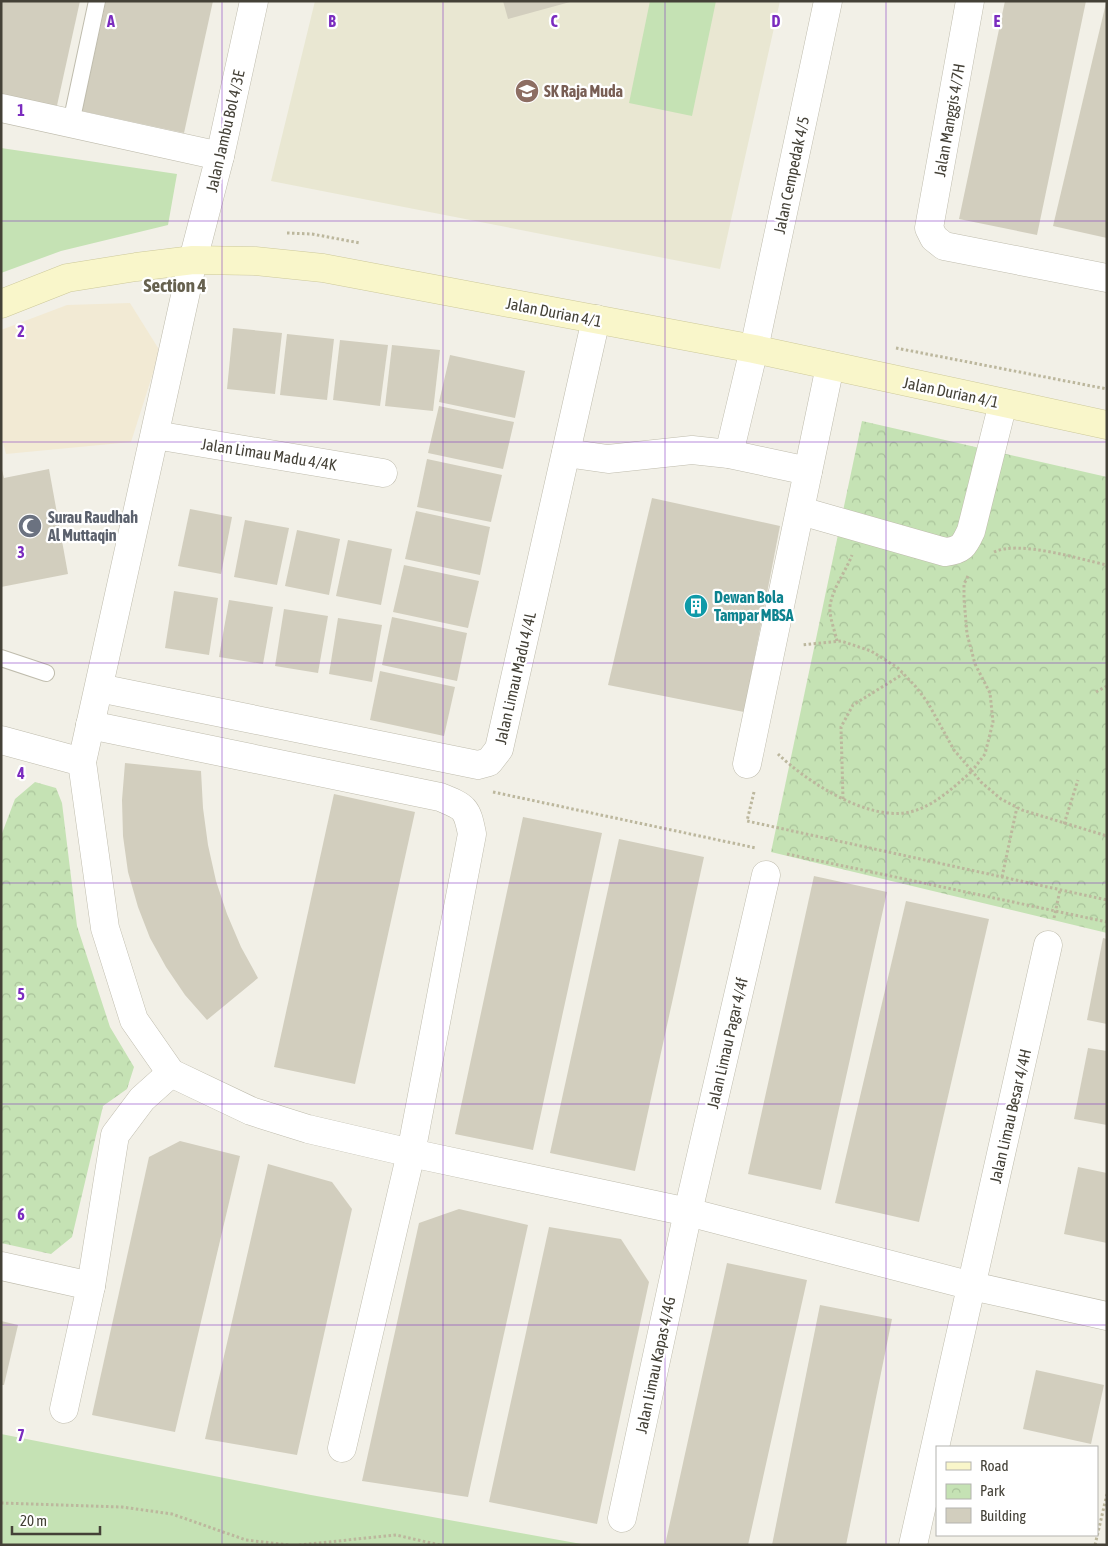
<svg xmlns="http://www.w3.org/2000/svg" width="1108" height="1546" font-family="'Asap Condensed',sans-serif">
<defs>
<pattern id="park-crowns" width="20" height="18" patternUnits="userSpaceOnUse" patternTransform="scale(1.25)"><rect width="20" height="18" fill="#c5e2b4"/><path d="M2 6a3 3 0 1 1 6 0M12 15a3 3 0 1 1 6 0" fill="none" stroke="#aac39b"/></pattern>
</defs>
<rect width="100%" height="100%" fill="#f2f0e7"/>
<polygon fill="#f2ead4" points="130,303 160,351 131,442 6,454 1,435 1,330 67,305"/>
<polygon fill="#e9e7d2" points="315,1 780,1 720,269 271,181"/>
<g fill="#c5e2b4">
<polygon points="650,1 716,1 692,116 629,103"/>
<polygon points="1,148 177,174 168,225 61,251 1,273"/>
<polygon points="1,1434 311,1495 587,1545 1,1545"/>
</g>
<g fill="url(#park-crowns)">
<polygon points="862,421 1107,477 1107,933 771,852"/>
<polygon points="35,782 56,788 62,803 77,926 110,1027 134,1067 127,1089 103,1106 72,1237 51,1254 1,1243 1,836 15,799"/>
</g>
<g fill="#d2cebe">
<polygon points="1,1 80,1 56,110 1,98"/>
<polygon points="106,1 213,1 184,133 82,111"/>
<polygon points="503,1 570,1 570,2 508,19"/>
<polygon points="1005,1 1086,1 1037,235 959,219"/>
<polygon points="1106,3 1107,3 1107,238 1053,226"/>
<polygon points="233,328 282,333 275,394 227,389"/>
<polygon points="287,334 334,339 327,400 280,395"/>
<polygon points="340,340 388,345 380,406 333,400"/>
<polygon points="392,345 440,350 433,411 385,406"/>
<polygon points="450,355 525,371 515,418 439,402"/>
<polygon points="439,406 514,422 503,469 428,453"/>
<polygon points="427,459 502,475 491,522 417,507"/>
<polygon points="1,466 4,478 49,469 68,574 1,587"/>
<polygon points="652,498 780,526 744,712 608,685"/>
<polygon points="190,509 232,517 221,574 178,566"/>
<polygon points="416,511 490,527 480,575 405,559"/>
<polygon points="245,520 289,528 277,585 234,577"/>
<polygon points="297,530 340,539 329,595 285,586"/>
<polygon points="348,540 392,549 381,605 336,596"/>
<polygon points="404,565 479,581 468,628 393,612"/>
<polygon points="174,591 218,598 209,655 165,648"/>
<polygon points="229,600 273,607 263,664 219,657"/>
<polygon points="284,609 328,616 318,673 275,666"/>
<polygon points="392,617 467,633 457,681 382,665"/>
<polygon points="338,618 382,625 372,682 329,674"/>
<polygon points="380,671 455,687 444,736 370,720"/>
<polygon points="125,763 201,771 203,808 208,845 216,881 227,914 241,947 258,978 207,1020 185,995 166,967 150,938 138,907 128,872 123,836 122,800"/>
<polygon points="334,794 415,812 355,1084 274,1067"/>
<polygon points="523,817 602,833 533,1150 455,1134"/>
<polygon points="619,839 704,857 635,1171 550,1153"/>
<polygon points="814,876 887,892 821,1190 748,1174"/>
<polygon points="906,901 989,919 919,1222 835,1203"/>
<polygon points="1103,938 1107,939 1107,1024 1087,1020"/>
<polygon points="1088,1048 1107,1051 1107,1125 1074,1119"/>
<polygon points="180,1141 240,1156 175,1432 92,1415 149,1157"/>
<polygon points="268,1164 332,1182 352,1209 297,1455 205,1439"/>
<polygon points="1078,1167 1107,1173 1107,1243 1064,1234"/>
<polygon points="459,1209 528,1225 468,1497 362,1481 419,1223"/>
<polygon points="549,1227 621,1239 649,1282 597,1524 489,1502"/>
<polygon points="727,1263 807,1280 748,1545 665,1545"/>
<polygon points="820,1305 892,1319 846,1545 772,1545"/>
<polygon points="1,1321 18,1325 4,1385 1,1385"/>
<polygon points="1036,1370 1104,1385 1091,1444 1023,1429"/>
</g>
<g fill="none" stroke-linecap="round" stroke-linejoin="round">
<g stroke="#bfbcad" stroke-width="18">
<g id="lane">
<polyline points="71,123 97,1"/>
<polyline points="1,658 46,673"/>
</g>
</g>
<g stroke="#bfbcad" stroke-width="29">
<g id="street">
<polyline points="254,1 220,156 193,260 82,762 105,928 134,1020 171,1073 251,1111 308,1129 411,1153 688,1212 972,1286 1107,1316"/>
<polyline points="970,1 929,228 934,238 944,246 1107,278"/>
<polyline points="1,108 220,156"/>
<polyline points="155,435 383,473"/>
<polyline points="566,453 608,459 692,450 729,454 808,471"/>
<polyline points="729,454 754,349 828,1"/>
<path d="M801 511 945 552C962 550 964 546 971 531L1003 403"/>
<polyline points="99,688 478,765 489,762 499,749 596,319"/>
<path d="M90 725 440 797C465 807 467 808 472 834L411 1153 342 1448"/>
<polyline points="1,740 82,762"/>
<polyline points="747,764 830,366"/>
<polyline points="1,1266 91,1286"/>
<polyline points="64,1409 91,1286 115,1135 142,1099 171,1073"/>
<polyline points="622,1518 688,1212 766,875"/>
<polyline points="913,1545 1048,945"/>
</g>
</g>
<g stroke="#cdc99b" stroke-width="29">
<polyline id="secondary" points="1,304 67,278 136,267 193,260 255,261 323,268 754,349 1107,425"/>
</g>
<g stroke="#bcb79d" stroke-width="3" stroke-dasharray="2.5 2.5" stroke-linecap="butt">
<polyline points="287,233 312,234 360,243"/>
<polyline points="896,348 1107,389"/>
<path d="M994 552C1019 540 1079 559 1107 565"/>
<polyline points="968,576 964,584 964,599 967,634 975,664 990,693 993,722 985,754 972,771 981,782 1001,799 1022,810 1107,836"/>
<path d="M837 641C835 631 829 617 830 606 833 587 845 573 852 555"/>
<polyline points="1096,692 1107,686"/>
<path d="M778 754C806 781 863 818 904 813 930 810 953 788 972 771L954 750 928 703 916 687 898 668 871 651 841 641 802 645"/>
<polyline points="493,792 756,848"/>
<polyline points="754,792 747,821 1107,900"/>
<polyline points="843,799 841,727 853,705 903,674"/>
<polyline points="1064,824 1078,780"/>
<polyline points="787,854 1107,922"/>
<polyline points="1002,877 1017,807"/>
<polyline points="1054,918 1060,890"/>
<polyline points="1,1503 122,1507 172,1514 246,1540 289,1545"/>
<polyline points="299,1545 396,1535 440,1545"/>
<polyline points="1095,1545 1107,1494"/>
</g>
<use href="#lane" stroke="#fff" stroke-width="16"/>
<use href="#street" stroke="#fff" stroke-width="28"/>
<use href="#secondary" stroke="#f9f6ca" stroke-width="28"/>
</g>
<path fill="none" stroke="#7b2cbf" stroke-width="1" stroke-opacity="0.55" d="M222 1V1545M443 1V1545M665 1V1545M886 1V1545M1 221H1107M1 442H1107M1 663H1107M1 883H1107M1 1104H1107M1 1325H1107"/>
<defs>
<g id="school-disc" transform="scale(1.25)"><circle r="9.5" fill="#8d6e63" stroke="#fff"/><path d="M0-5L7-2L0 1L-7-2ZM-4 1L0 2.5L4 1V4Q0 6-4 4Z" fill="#fff"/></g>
<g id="mosque-disc" transform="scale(1.25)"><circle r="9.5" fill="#6b7280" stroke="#fff"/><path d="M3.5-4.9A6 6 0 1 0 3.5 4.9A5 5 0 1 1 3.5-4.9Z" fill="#fff"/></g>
<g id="building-disc" transform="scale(1.25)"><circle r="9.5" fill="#0f9aa8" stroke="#fff"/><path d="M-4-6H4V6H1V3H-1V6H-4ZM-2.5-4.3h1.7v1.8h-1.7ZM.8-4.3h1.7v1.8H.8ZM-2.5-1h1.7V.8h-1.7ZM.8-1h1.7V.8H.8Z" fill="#fff"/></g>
</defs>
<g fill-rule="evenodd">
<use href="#school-disc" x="527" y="91"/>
<use href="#mosque-disc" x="30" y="526"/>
<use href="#building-disc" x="696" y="606"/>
</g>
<g text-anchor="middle" stroke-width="4.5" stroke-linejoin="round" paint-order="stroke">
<g font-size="16" font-weight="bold" fill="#785e54" stroke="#fff" text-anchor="start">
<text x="544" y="97">SK Raja Muda</text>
</g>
<g font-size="16" fill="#444137" stroke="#fff">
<text transform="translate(949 120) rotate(-80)" y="6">Jalan Manggis 4/7H</text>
<text transform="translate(225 131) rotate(-77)" y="6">Jalan Jambu Bol 4/3E</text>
<text transform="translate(791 175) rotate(-78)" y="6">Jalan Cempedak 4/5</text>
<text transform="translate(554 312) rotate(11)" y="6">Jalan Durian 4/1</text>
<text transform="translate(951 392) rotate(12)" y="6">Jalan Durian 4/1</text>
<text transform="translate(269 454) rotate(9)" y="6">Jalan Limau Madu 4/4K</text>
<text transform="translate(515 678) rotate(-77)" y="6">Jalan Limau Madu 4/4L</text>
<text transform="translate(727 1043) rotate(-77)" y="6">Jalan Limau Pagar 4/4f</text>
<text transform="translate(1010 1116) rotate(-77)" y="6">Jalan Limau Besar 4/4H</text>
<text transform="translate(655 1365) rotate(-78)" y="6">Jalan Limau Kapas 4/4G</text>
</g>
<g font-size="16" font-weight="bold" fill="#5b616d" stroke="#fff" text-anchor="start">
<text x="48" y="523">Surau Raudhah<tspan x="48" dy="18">Al Muttaqin</tspan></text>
</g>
<g font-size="16" font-weight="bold" fill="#0d838f" stroke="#fff" text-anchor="start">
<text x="714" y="603">Dewan Bola<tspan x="714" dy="18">Tampar MBSA</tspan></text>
</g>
<g font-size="19" font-weight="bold" fill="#66614f" stroke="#fff">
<text x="175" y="292">Section 4</text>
</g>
</g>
<g font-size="16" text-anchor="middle" font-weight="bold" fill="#7b2cbf" stroke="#fff" stroke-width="4.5" stroke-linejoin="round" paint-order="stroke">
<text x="111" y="27">A</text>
<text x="332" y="27">B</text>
<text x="554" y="27">C</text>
<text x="776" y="27">D</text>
<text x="997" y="27">E</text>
<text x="21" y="116">1</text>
<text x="21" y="337">2</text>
<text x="21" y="558">3</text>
<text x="21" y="779">4</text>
<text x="21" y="1000">5</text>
<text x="21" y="1220">6</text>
<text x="21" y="1441">7</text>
</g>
<rect width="1108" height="1546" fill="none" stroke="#444137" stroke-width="5"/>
<rect x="936" y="1446" width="162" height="90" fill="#ffffff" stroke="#b4b3af"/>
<rect x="946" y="1462" width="25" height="8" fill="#f9f6ca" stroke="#b4b3af"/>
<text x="980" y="1471" font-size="15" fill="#444137">Road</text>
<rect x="946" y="1484" width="25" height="15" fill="url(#park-crowns)" stroke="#b4b3af"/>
<text x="980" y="1496" font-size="15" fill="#444137">Park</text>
<rect x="946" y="1508" width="25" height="15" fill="#d2cebe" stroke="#b4b3af"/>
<text x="980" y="1521" font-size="15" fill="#444137">Building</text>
<path d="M12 1526v8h88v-8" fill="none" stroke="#444137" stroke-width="2.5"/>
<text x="20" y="1526" font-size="15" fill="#444137" stroke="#ffffff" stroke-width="4" paint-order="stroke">20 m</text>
</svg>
